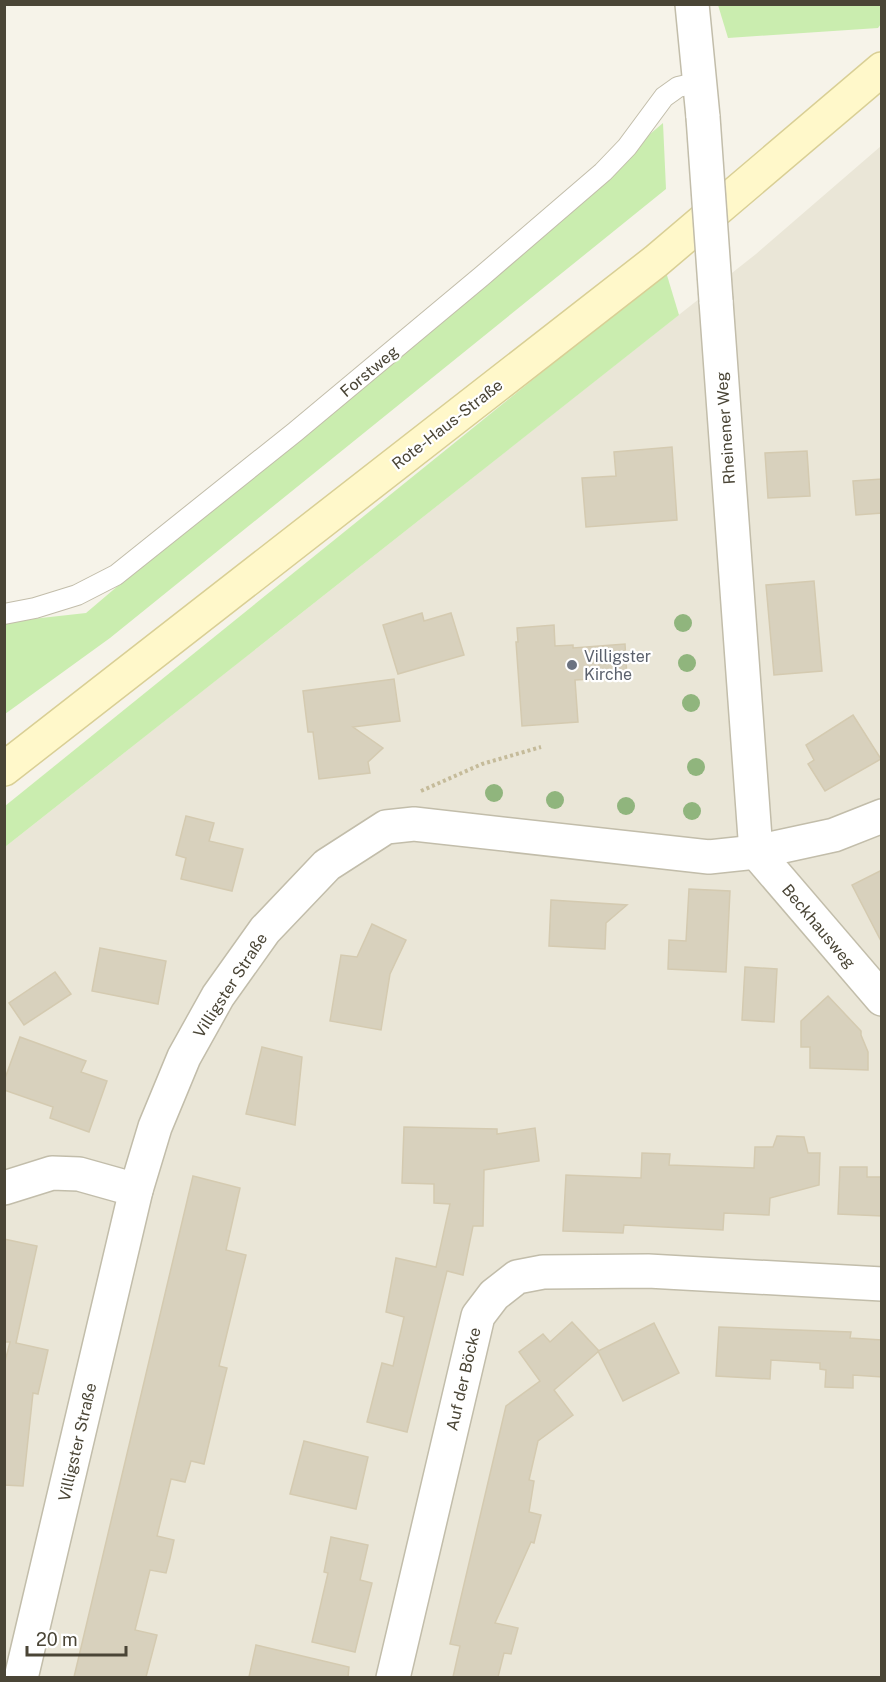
<svg xmlns="http://www.w3.org/2000/svg" width="886" height="1682" font-family="'Public Sans',sans-serif">
<rect width="100%" height="100%" fill="#f6f3e9"/>
<polygon fill="#eae6d7" points="881,146 881,1677 5,1678 5,847 756,254"/>
<g fill="#caedaf">
<polygon points="718,5 881,5 881,24 878,28 728,38"/>
<polygon points="663,123 666,189 110,638 5,714 5,622 86,613"/>
<polygon points="666,272 679,315 5,847 5,806"/>
</g>
<g fill="#d8d1bd" stroke="#d4cab0" stroke-width="1.5">
<polygon points="672,447 677,520 586,527 582,478 616,476 614,452"/>
<polygon points="807,451 810,496 768,498 765,453"/>
<polygon points="882,479 882,513 856,515 853,481"/>
<polygon points="814,581 822,671 774,675 766,585"/>
<polygon points="422,613 424,621 451,613 464,655 398,674 383,625"/>
<polygon points="554,625 555,646 573,645 573,648 625,644 627,677 575,680 578,722 522,726 516,642 518,642 517,628"/>
<polygon points="394,679 400,721 353,727 383,748 368,762 370,773 319,779 313,732 308,732 303,691"/>
<polygon points="853,715 881,759 825,791 808,764 814,760 806,745"/>
<polygon points="186,816 214,823 209,841 243,849 232,891 181,879 186,858 176,855"/>
<polygon points="882,870 882,943 852,885"/>
<polygon points="689,889 730,891 726,972 668,969 669,940 686,941"/>
<polygon points="551,900 627,905 606,923 605,949 549,946"/>
<polygon points="372,924 406,940 390,974 381,1030 330,1021 341,955 357,957"/>
<polygon points="100,948 166,961 158,1004 92,991"/>
<polygon points="745,967 777,969 774,1022 742,1020"/>
<polygon points="55,972 71,994 24,1025 9,1003"/>
<polygon points="828,996 861,1031 861,1035 868,1052 868,1070 810,1068 810,1047 801,1047 801,1021"/>
<polygon points="20,1037 86,1061 81,1072 107,1081 89,1132 50,1118 53,1107 4,1090 4,1081"/>
<polygon points="262,1047 302,1057 295,1125 246,1114"/>
<polygon points="404,1127 497,1129 497,1134 535,1128 539,1161 484,1170 483,1226 473,1226 463,1275 447,1271 407,1432 367,1422 382,1363 393,1366 404,1317 386,1312 396,1258 436,1267 450,1204 434,1203 434,1184 402,1183"/>
<polygon points="777,1136 804,1137 808,1153 820,1153 819,1185 770,1198 769,1215 724,1213 723,1230 624,1225 623,1233 563,1231 566,1175 641,1178 642,1153 670,1154 669,1165 754,1168 755,1147 773,1147"/>
<polygon points="840,1167 867,1167 867,1177 882,1177 882,1216 838,1214"/>
<polygon points="193,1176 240,1188 226,1250 246,1255 219,1366 227,1368 223,1384 204,1464 191,1461 185,1482 171,1479 157,1536 174,1540 170,1558 166,1573 150,1570 135,1630 157,1635 146,1677 74,1677"/>
<polygon points="4,1239 37,1246 16,1343 48,1350 38,1394 33,1393 23,1486 4,1485 4,1365 10,1342 4,1342"/>
<polygon points="572,1322 599,1351 554,1390 573,1415 538,1441 529,1480 534,1481 529,1512 541,1515 534,1543 531,1542 495,1623 518,1628 511,1654 504,1653 498,1677 453,1677 460,1646 450,1644 506,1406 540,1381 519,1352 543,1334 550,1342"/>
<polygon points="654,1323 679,1373 623,1401 598,1351"/>
<polygon points="719,1327 851,1332 850,1338 882,1340 882,1377 853,1375 853,1388 825,1387 826,1370 820,1369 820,1363 771,1360 770,1379 716,1376"/>
<polygon points="304,1441 368,1457 356,1509 290,1494"/>
<polygon points="331,1537 368,1545 360,1580 372,1583 355,1652 312,1642 328,1573 324,1572"/>
<polygon points="256,1645 349,1667 348,1677 249,1677"/>
</g>
<g fill="none" stroke-linecap="round" stroke-linejoin="round">
<g stroke="#c2bdaa" stroke-width="22">
<polyline id="service" points="4,614 35,608 77,595 116,575 295,432 482,276 603,172 627,147 664,97 678,87 700,82"/>
</g>
<g stroke="#c2bdaa" stroke-width="36">
<g id="minor">
<polyline points="692,4 703,117"/>
<polyline points="716,301 756,852"/>
<polyline points="756,852 882,999"/>
<polyline points="4,1188 52,1173 79,1174 136,1190"/>
<polyline points="21,1678 136,1190 155,1127 184,1057 218,996 265,930 327,865 386,827 414,824 709,857 756,852 834,835 882,816"/>
<polyline points="393,1678 478,1316 494,1295 517,1277 543,1272 648,1271 882,1284"/>
</g>
</g>
<g stroke="#d9cf95" stroke-width="36">
<polyline id="secondary" points="4,769 656,261 882,69"/>
</g>
<polyline stroke="#c5bb9a" stroke-width="4" stroke-dasharray="3 3" stroke-linecap="butt" points="421,791 482,764 541,747"/>
<use href="#service" stroke="#fff" stroke-width="20"/>
<use href="#minor" stroke="#fff" stroke-width="33"/>
<use href="#secondary" stroke="#fff8ca" stroke-width="33"/>
<g stroke="#c2bdaa" stroke-width="36" stroke-linecap="butt">
<polyline id="minor-bridge" points="703,117 716,301"/>
</g>
<use href="#minor-bridge" stroke="#fff" stroke-width="33"/>
</g>
<g fill="#90b57d">
<circle cx="683" cy="623" r="9"/>
<circle cx="687" cy="663" r="9"/>
<circle cx="691" cy="703" r="9"/>
<circle cx="696" cy="767" r="9"/>
<circle cx="494" cy="793" r="9"/>
<circle cx="555" cy="800" r="9"/>
<circle cx="626" cy="806" r="9"/>
<circle cx="692" cy="811" r="9"/>
</g>
<circle fill="#6b7280" stroke="#fff" stroke-width="2" cx="572" cy="665" r="6"/>
<g text-anchor="middle" stroke-width="4.5" stroke-linejoin="round" paint-order="stroke">
<g font-size="16" fill="#4a4536" stroke="#fff">
<text transform="translate(369 371) rotate(-40)" y="6">Forstweg</text>
<text transform="translate(447 424) rotate(-38)" y="6">Rote-Haus-Straße</text>
<text transform="translate(725 428) rotate(-94)" y="6">Rheinener Weg</text>
<text transform="translate(819 926) rotate(50)" y="6">Beckhausweg</text>
<text transform="translate(230 985) rotate(-57)" y="6">Villigster Straße</text>
<text transform="translate(463 1379) rotate(-77)" y="6">Auf der Böcke</text>
<text transform="translate(77 1442) rotate(-77)" y="6">Villigster Straße</text>
</g>
<g font-size="16" fill="#5b616d" stroke="#fff" text-anchor="start">
<text x="584" y="662">Villigster<tspan x="584" dy="18">Kirche</tspan></text>
</g>
</g>
<rect width="886" height="1682" fill="none" stroke="#4a4536" stroke-width="12"/>
<path d="M27 1646v9h99v-9" fill="none" stroke="#4a4536" stroke-width="3"/>
<text x="36" y="1646" font-size="18" fill="#4a4536" stroke="#ffffff" stroke-width="4.5" paint-order="stroke">20 m</text>
</svg>
